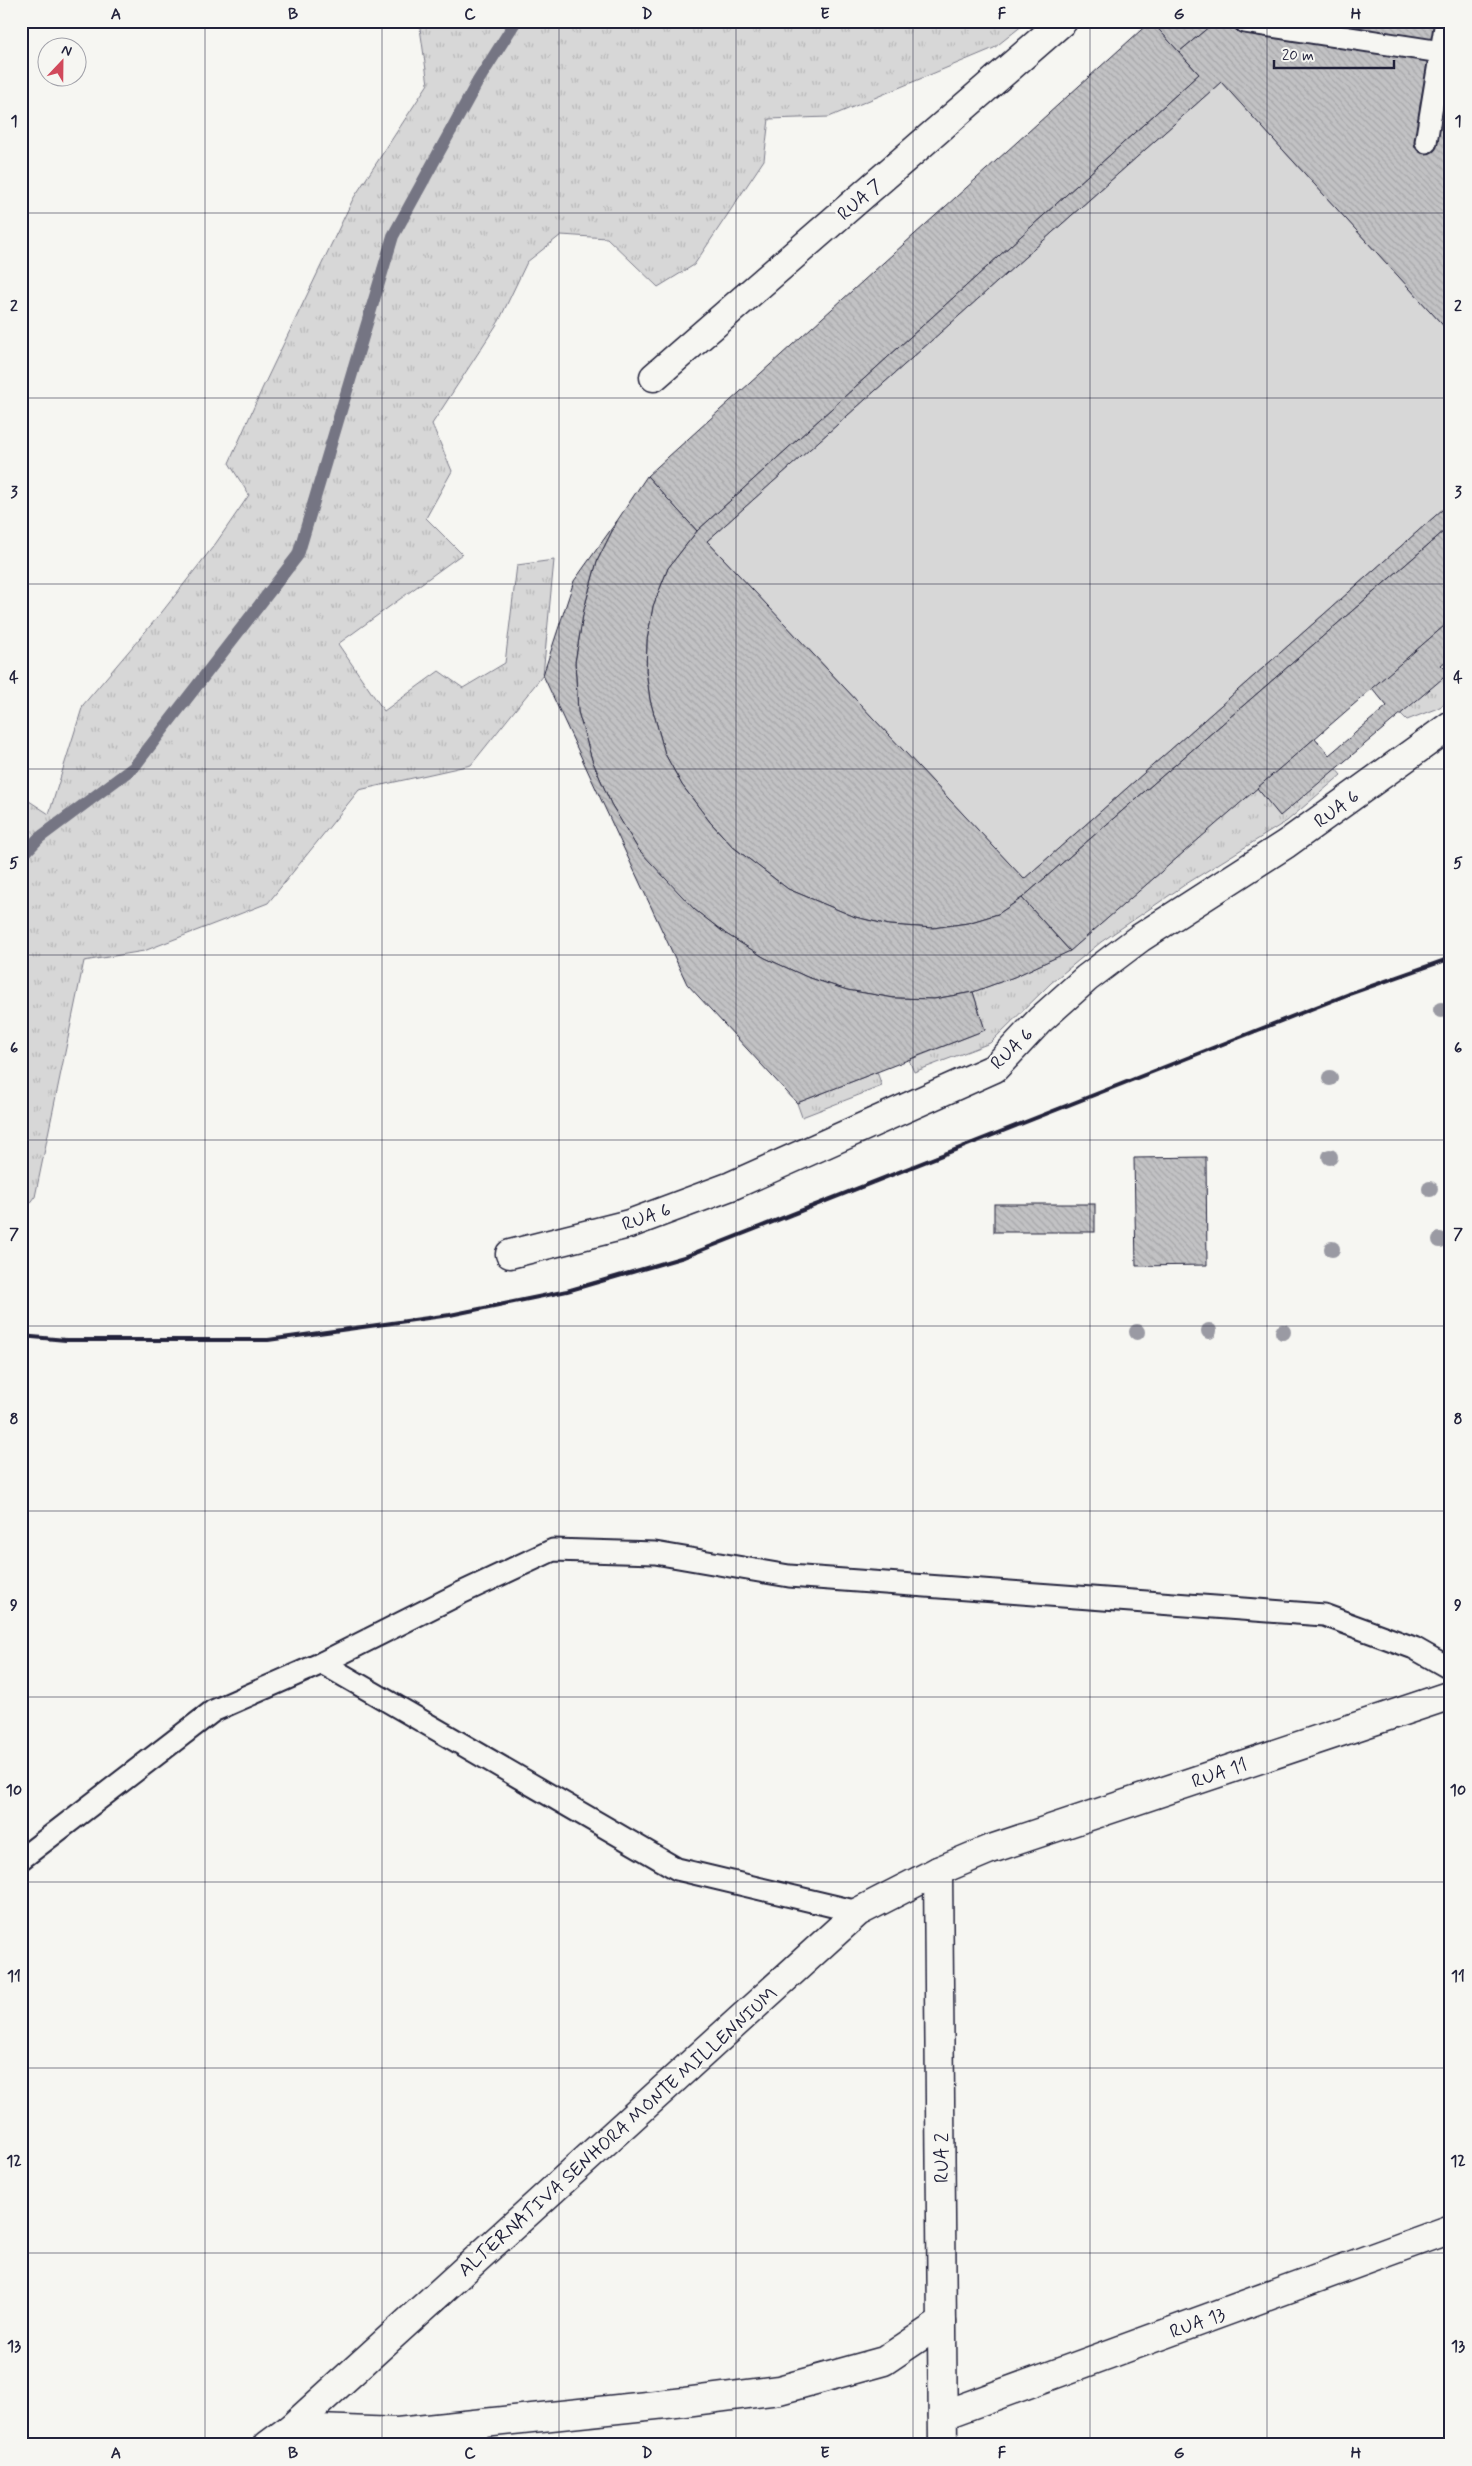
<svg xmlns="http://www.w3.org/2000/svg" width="1472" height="2466" font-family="Mynerve,sans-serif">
<defs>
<pattern id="grass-tufts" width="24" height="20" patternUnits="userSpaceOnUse" patternTransform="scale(1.25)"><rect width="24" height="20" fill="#d7d7d7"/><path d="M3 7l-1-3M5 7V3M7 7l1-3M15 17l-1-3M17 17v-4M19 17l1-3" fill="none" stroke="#b8b8b9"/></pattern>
<pattern id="building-back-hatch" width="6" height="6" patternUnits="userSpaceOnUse" patternTransform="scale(1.25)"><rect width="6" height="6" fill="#c2c2c4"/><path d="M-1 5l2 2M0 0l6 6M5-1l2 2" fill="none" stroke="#a6a6a9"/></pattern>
</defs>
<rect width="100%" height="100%" fill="#f6f6f2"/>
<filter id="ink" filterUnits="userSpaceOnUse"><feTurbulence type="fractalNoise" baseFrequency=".02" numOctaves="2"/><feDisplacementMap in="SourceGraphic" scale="10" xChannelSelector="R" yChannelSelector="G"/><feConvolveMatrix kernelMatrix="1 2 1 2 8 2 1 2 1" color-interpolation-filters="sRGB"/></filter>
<g filter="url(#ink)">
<g fill="url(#grass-tufts)" stroke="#7c7c89">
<polygon points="419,21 1028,21 994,48 829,117 769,119 764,160 694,265 658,287 607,238 561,235 527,262 499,321 432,424 452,471 426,518 462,554 338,644 384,711 439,671 463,688 505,663 517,565 554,560 543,675 471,765 359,790 268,903 144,951 84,961 35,1197 21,1216 21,805 26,799 49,814 83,705 162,612 216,543 249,495 229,463 262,389 353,199 428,84"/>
<polygon points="1451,657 1451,700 1438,708 1407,720 1400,713"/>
<polygon points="1335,768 1341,775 1287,821 1186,884 1101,942 1051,983 990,1043 914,1072 909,1060 985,1030 973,992 1014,977 1070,951 1257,788 1280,815"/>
<polygon points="877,1072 882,1086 802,1117 797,1103"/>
</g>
<polygon fill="#d7d7d7" stroke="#7c7c89" points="1221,82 1451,334 1451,502 1024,879 707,541"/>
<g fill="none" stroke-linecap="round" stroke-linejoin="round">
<polyline stroke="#757583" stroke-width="12" points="21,857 39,838 134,767 298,555 393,236 478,81 516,21"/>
</g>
<g fill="url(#building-back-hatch)" stroke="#22223b">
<polygon points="1151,21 1216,21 1179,52"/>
<polygon points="1151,21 1199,74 697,531 647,476"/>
<polygon points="1216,21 1347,21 1381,25 1382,21 1451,21 1451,334 1221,82 707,541 1024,879 1451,502 1451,525 1022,898 998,914 968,923 933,928 889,925 855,917 788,889 733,847 710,822 682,785 665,754 650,700 646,671 647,640 653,606 668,568 697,531 1199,74 1179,52"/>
<polygon points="1347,21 1382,21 1381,25"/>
<polygon points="647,476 697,531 668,568 653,606 647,640 646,671 650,700 665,754 682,785 710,822 733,847 788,889 855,917 889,925 933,928 968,923 998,914 1022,898 1070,951 1014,977 973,992 934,999 894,998 847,990 807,977 765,958 726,934 695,910 667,881 638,849 611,804 592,760 578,712 575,662 584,609 597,561 617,521"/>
<polygon points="617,521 597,561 584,609 575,662 578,712 592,760 611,804 638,849 695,910 726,934 765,958 807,977 847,990 894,998 934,999 973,992 985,1030 797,1103 687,984 543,675 574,581"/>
<polygon points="1451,525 1451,620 1070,951 1022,898"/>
<polygon points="1451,620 1451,657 1441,665 1449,673 1280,816 1257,788 1315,738 1329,755 1387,706 1372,688"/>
<polygon points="1206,1157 1207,1265 1136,1266 1134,1158"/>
<rect x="994" y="1204" width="101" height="28"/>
</g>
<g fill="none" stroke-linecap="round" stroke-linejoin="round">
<g stroke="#22223b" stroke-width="25">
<g id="lane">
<polyline points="1245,22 1441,52"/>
<polyline points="1426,142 1446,21"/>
<polyline points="322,1663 677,1869 858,1912"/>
<polyline points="21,1859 213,1711 322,1663 461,1593 553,1550 655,1553 789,1576 1324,1615 1414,1648 1451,1669"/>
</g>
</g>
<g stroke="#22223b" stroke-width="31">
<g id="street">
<polyline points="654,377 1063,21"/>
<polyline points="510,1254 629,1224 731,1186 995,1068 1040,1020 1087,978 1140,938 1286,844 1451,725"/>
<polyline points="938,1871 943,2445"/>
<polyline points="943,2415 1451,2229"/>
<polyline points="291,2428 397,2432 685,2402 779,2390 884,2361 942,2322"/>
</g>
</g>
<g stroke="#22223b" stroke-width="31">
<polyline id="secondary" points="268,2445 291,2428 858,1912 938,1871 988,1850 1451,1695"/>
</g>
<use href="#lane" stroke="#f6f6f2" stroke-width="21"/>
<use href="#street" stroke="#f6f6f2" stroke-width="28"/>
<use href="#secondary" stroke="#f6f6f2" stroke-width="28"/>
<polyline stroke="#22223b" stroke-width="4" points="21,1336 66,1340 268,1340 450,1315 567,1291 684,1257 1349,994 1451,958"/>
</g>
<g fill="#9a9aa3">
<circle cx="1441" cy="1010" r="8"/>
<circle cx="1330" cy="1078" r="8"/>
<circle cx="1330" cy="1157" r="8"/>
<circle cx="1430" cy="1189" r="8"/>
<circle cx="1440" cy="1240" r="8"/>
<circle cx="1332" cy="1249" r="8"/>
<circle cx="1209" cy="1331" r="8"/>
<circle cx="1137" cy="1332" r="8"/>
<circle cx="1283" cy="1332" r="8"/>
</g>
</g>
<path fill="none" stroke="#22223b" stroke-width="1" stroke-opacity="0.55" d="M205 21V2445M382 21V2445M559 21V2445M736 21V2445M913 21V2445M1090 21V2445M1267 21V2445M21 213H1451M21 398H1451M21 584H1451M21 769H1451M21 955H1451M21 1140H1451M21 1326H1451M21 1511H1451M21 1697H1451M21 1882H1451M21 2068H1451M21 2253H1451"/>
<g text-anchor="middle" stroke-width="5" stroke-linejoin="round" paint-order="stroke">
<g font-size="19" fill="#22223b" stroke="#f6f6f2">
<text transform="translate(859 199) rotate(-41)" y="7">RUA 7</text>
<text transform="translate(1336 808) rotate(-36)" y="7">RUA 6</text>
<text transform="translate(1011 1048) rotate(-44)" y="7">RUA 6</text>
<text transform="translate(646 1216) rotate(-19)" y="7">RUA 6</text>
<text transform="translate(1219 1772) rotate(-19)" y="7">RUA 11</text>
<text transform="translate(617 2131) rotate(-42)" y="7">ALTERNATIVA SENHORA MONTE MILLENNIUM</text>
<text transform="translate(941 2158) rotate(-90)" y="7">RUA 2</text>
<text transform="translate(1197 2322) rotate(-20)" y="7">RUA 13</text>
</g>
</g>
<rect width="1472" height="2466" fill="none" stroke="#f6f6f2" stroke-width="55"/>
<g transform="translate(62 62) rotate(22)"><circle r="24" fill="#f6f6f2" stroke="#a1a1a9"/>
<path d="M0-4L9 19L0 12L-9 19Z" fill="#d1495b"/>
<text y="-8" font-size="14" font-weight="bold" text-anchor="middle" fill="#22223b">N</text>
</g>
<path d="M1274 60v8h120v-8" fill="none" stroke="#22223b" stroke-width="2.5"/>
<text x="1282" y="60" font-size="15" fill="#22223b" stroke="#f6f6f2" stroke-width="4" paint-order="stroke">20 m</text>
<rect x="28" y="28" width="1416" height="2410" fill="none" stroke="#22223b" stroke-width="2"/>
<g font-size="16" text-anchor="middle" font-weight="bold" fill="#22223b">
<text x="116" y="19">A</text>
<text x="293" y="19">B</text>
<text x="470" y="19">C</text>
<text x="647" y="19">D</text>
<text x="825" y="19">E</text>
<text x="1002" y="19">F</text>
<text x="1179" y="19">G</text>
<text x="1356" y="19">H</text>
<text x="14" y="126">1</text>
<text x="1458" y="126">1</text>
<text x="14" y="311">2</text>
<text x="1458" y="311">2</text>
<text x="14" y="497">3</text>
<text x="1458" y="497">3</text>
<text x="14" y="682">4</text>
<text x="1458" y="682">4</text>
<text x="14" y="868">5</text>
<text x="1458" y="868">5</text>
<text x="14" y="1053">6</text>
<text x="1458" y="1053">6</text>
<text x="14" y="1239">7</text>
<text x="1458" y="1239">7</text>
<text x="14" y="1424">8</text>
<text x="1458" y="1424">8</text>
<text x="14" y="1610">9</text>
<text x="1458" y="1610">9</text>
<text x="14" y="1795">10</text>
<text x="1458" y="1795">10</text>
<text x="14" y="1981">11</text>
<text x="1458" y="1981">11</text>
<text x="14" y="2166">12</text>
<text x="1458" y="2166">12</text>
<text x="14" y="2351">13</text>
<text x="1458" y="2351">13</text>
<text x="116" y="2458">A</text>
<text x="293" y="2458">B</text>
<text x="470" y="2458">C</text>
<text x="647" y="2458">D</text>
<text x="825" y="2458">E</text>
<text x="1002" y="2458">F</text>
<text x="1179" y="2458">G</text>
<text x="1356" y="2458">H</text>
</g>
</svg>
